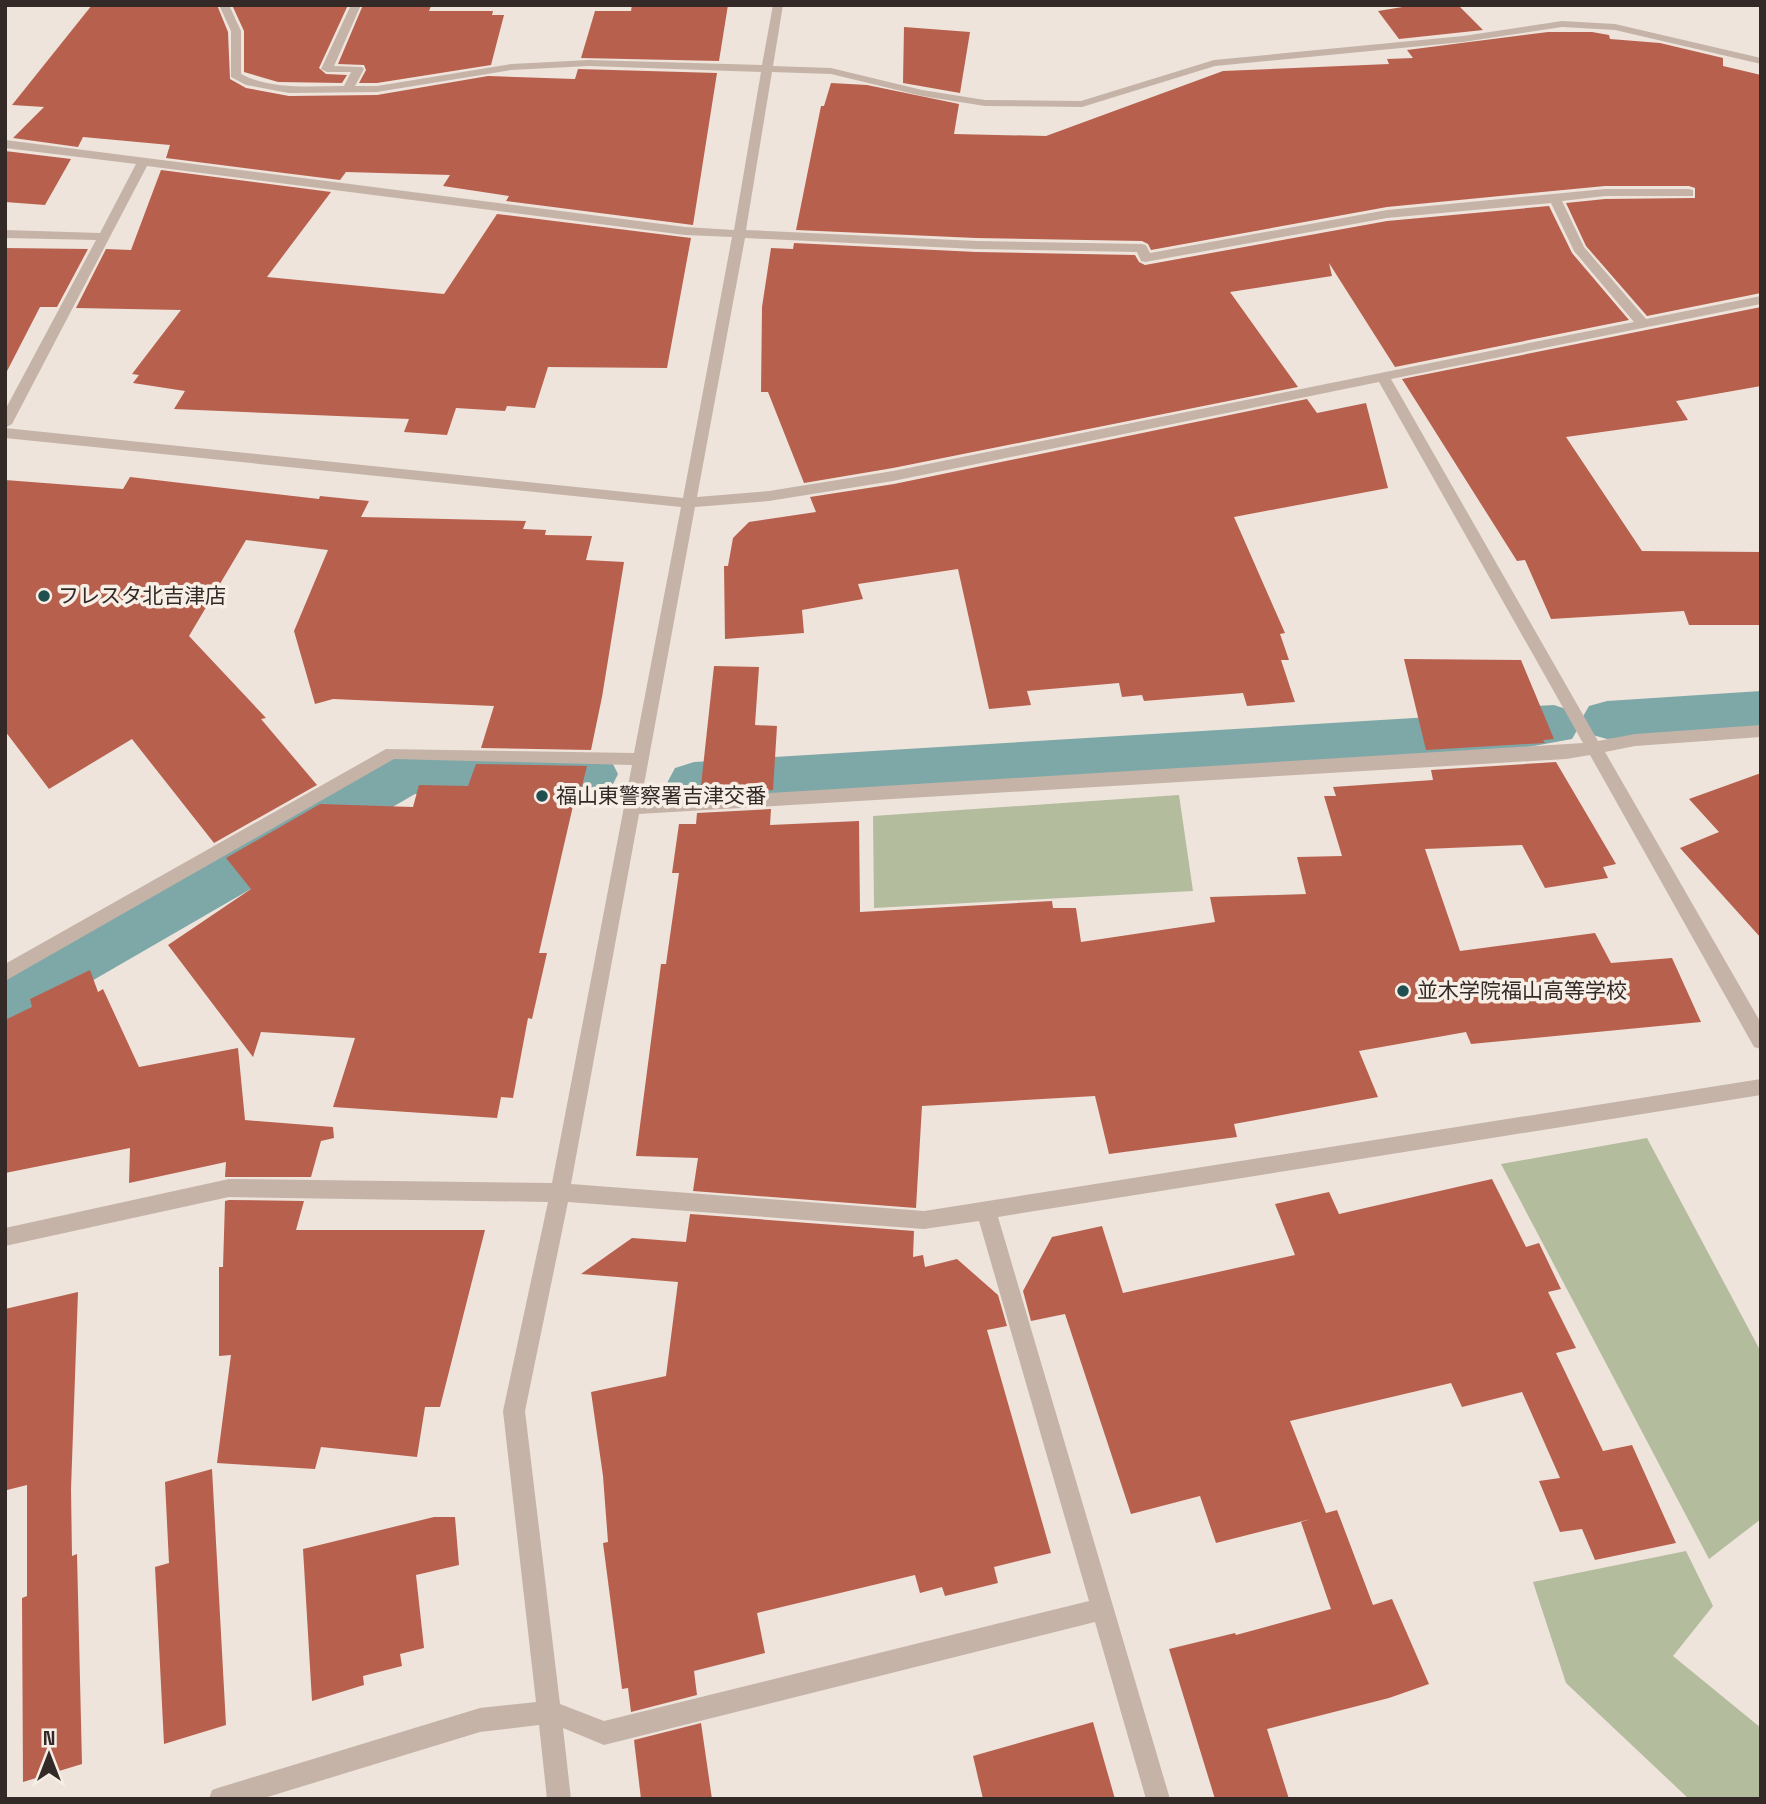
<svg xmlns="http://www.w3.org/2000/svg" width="1766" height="1804" font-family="'Space Grotesk','Noto Sans JP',sans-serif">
<rect width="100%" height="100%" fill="#eee4db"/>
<g fill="#b3bc9c">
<polygon points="1179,795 1193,891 874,908 873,816"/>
<polygon points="1647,1138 1761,1352 1761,1519 1709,1559 1501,1164"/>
<polygon points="1686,1551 1713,1606 1673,1656 1761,1728 1761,1799 1689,1799 1566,1683 1533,1582"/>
</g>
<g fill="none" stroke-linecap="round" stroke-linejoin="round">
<g fill="#7da8a7" fill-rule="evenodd">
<polygon points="1761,691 1761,729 1607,739 1589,734 1581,720 1589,706 1607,701"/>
<polygon points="1554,705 1572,711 1580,725 1572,739 1496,753 694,804 675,798 667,783 675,768 694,762 1496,713 1519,707"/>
<polygon points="407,753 592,754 611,760 618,774 611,788 592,794 415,794 26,1019 5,1026 5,972 388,759"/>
</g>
</g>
<g fill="#b8604e">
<polygon points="92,5 217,5 228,32 230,79 246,88 289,96 377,95 488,76 575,79 578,69 717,73 693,225 506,201 509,196 443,186 450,175 346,172 340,180 166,158 170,145 83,137 78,147 13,138 44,107 12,105"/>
<polygon points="232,5 348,5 319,68 326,74 347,75 342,83 278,82 244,72 244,31"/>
<polygon points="363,5 431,6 429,11 493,11 492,15 504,15 491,65 377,83 359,83 366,70 364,65 338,64"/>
<polygon points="632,5 728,5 719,61 581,58 595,11 631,11"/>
<polygon points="1415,5 1458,5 1483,30 1399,39 1378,11"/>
<polygon points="904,27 970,32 960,93 903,83"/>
<polygon points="1548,32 1592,32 1609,35 1610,39 1660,43 1723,58 1723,66 1761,75 1761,293 1647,316 1586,246 1566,203 1605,199 1695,198 1695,188 1689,186 1605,186 1387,207 1151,250 1148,244 1142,241 976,238 796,230 821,106 824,106 831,83 867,85 959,104 954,134 1046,136 1223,71 1389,64 1387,59 1413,58 1407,50"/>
<polygon points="5,151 71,159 45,205 5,202"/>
<polygon points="161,170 331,192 267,277 444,294 497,214 691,238 667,368 548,367 535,408 507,406 505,411 456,408 447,435 404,432 409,419 174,409 185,391 133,383 139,375 132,374 181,310 76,308 106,249 131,250"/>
<polygon points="1549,206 1572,253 1629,320 1395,367 1329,263 1332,276 1230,292 1298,387 893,468 804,483 768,392 761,392 762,307 771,248 793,249 794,243 976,252 1135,255 1139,262 1145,265 1387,221"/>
<polygon points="5,248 88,249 57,307 40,307 5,375"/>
<polygon points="1761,307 1761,386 1676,401 1688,420 1566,437 1642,551 1761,552 1761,625 1689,625 1684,611 1551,619 1525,560 1517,561 1402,379"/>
<polygon points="1307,399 1317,413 1366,403 1388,488 1234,517 1285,633 1280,634 1289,660 1281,660 1295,702 1247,706 1243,693 1144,701 1142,695 1122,697 1119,683 1027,691 1031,705 989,709 958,569 858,584 863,599 802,610 804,633 725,639 724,566 728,566 733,538 749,522 816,512 810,497 894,484"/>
<polygon points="130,477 319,499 320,496 369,501 361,517 526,521 523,529 546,530 545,535 592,536 586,560 624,562 602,697 591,750 481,748 494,706 333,699 315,704 294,631 328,550 246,540 189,636 266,718 261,719 317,785 214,843 132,739 49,789 5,731 5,480 123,489"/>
<polygon points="1404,659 1521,660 1554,739 1543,740 1545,743 1426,750"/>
<polygon points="714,666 759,667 755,725 777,726 773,790 700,795"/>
<polygon points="1556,762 1616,864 1603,867 1608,878 1545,888 1522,845 1425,849 1460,951 1595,933 1611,963 1672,958 1701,1022 1471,1044 1466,1032 1359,1051 1378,1097 1234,1124 1237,1137 1109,1154 1095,1096 922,1106 916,1208 693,1191 698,1158 636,1156 661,964 666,964 679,873 672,873 679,824 696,824 697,813 771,809 770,825 859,821 860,912 1052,901 1053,908 1076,908 1081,942 1215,922 1210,897 1306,894 1297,857 1342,856 1324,796 1336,796 1333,787 1433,780 1431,770"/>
<polygon points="476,764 587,766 577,806 573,806 539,953 547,953 532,1019 528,1018 513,1098 501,1097 497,1118 333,1107 355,1038 261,1032 253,1057 168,945 251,889 226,858 320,804 413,807 419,785 468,786"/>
<polygon points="1761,773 1761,938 1680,848 1719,832 1689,799"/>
<polygon points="90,970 98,992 103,989 139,1067 238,1048 245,1120 333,1127 334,1138 321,1141 311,1177 225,1177 226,1162 129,1183 130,1148 5,1173 5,1020 32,1007 30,999"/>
<polygon points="1492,1179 1526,1247 1539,1243 1561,1289 1548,1292 1576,1348 1556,1353 1603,1451 1632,1445 1676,1543 1595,1560 1582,1529 1560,1532 1539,1481 1560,1478 1522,1392 1462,1407 1451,1383 1290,1421 1326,1513 1337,1510 1373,1605 1392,1599 1429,1684 1389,1698 1267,1729 1289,1799 1215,1799 1169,1649 1235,1633 1236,1635 1331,1609 1301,1522 1311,1519 1216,1543 1200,1496 1131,1514 1065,1314 1031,1321 1023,1291 1052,1237 1102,1226 1123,1293 1295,1255 1275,1204 1329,1192 1339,1214"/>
<polygon points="229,1200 304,1201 296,1230 485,1230 440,1407 425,1407 417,1457 321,1447 315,1469 217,1463 231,1355 219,1356 219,1267 223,1267 225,1201"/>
<polygon points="690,1214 914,1231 913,1257 923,1255 925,1267 957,1259 998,1295 1007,1326 987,1330 1051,1553 994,1567 998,1583 945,1596 942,1587 920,1593 915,1575 757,1613 765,1653 694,1671 697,1695 631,1712 628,1688 622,1689 603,1543 608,1542 603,1476 591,1392 666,1376 678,1282 581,1274 632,1238 686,1242"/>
<polygon points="78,1292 71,1489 72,1556 77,1554 82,1764 23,1782 22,1598 27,1596 27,1485 7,1490 5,1309"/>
<polygon points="212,1469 226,1725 164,1744 155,1567 169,1563 165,1482"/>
<polygon points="434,1517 455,1517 459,1565 416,1575 424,1648 400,1654 402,1666 363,1676 364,1685 312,1701 303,1549"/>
<polygon points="1093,1722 1115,1799 983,1799 973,1756"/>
<polygon points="701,1723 712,1799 641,1799 634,1740"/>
</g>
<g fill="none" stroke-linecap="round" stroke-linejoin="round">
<path fill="#c5b3a8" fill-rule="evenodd" d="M219 5H229L241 31V74C272 90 309 86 344 86L351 72H327L321 69 351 5H361L334 66 362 67 364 69 355 86H377L511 64 589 60 762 65 773 5H783L773 66 831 68 922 90 985 100 1081 101 1214 60 1463 36 1562 21 1615 24 1761 58V64L1615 30 1562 27 1463 42 1215 66 1082 107 985 106 922 96 831 74 772 72 746 230 976 241 1142 244 1146 245 1150 253 1387 210 1605 189H1689L1693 190V196H1605L1562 201 1584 247 1646 319 1761 296V304L1391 379 1598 741 1635 734 1761 725V737L1635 746 1605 752 1761 1023V1049L1754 1047 1590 755 1566 759 639 814 571 1184 924 1211 1761 1079V1095L998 1217 1170 1799H1146L1095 1622 604 1745 563 1728 571 1799H547L539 1725 480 1732 261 1799H209L212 1790 221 1787 480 1708 536 1702 503 1411 548 1202 229 1197 5 1246V1228L229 1179 552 1183 632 765 394 759 5 981V964L386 749 634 753 681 507 5 438V428L683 498 732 237 685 235 147 166 12 424 5 428V410L96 240 5 238V230L100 233 136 164 5 148V140L685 227 734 230 761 72 589 66 511 70 377 92 289 93 246 85 231 77V31ZM1551 203 1574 251 1634 322 893 471 769 491 697 497 745 238 976 249 1137 252 1141 261 1145 262 1387 218ZM1379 382 1583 743 641 801 695 507 769 501 893 481ZM568 1202 924 1229 979 1221 1089 1601 604 1721 560 1704 525 1411Z"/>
</g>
<g fill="#214f4f" stroke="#f7eee6" stroke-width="2.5">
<circle cx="44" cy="596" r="7"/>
<circle cx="542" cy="796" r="7"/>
<circle cx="1403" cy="991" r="7"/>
</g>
<g text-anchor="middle" stroke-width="7" stroke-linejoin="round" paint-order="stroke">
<g font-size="21" fill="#332a27" stroke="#f7eee6" text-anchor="start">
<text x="58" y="603">フレスタ北吉津店</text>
<text x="556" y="803">福山東警察署吉津交番</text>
<text x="1417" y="998">並木学院福山高等学校</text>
</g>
</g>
<rect width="1766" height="1804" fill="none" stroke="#332a27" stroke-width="14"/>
<g transform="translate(49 1755)" stroke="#f7eee6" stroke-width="5" paint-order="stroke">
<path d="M0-5L12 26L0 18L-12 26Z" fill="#332a27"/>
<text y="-10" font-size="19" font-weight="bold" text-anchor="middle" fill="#332a27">N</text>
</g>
</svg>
